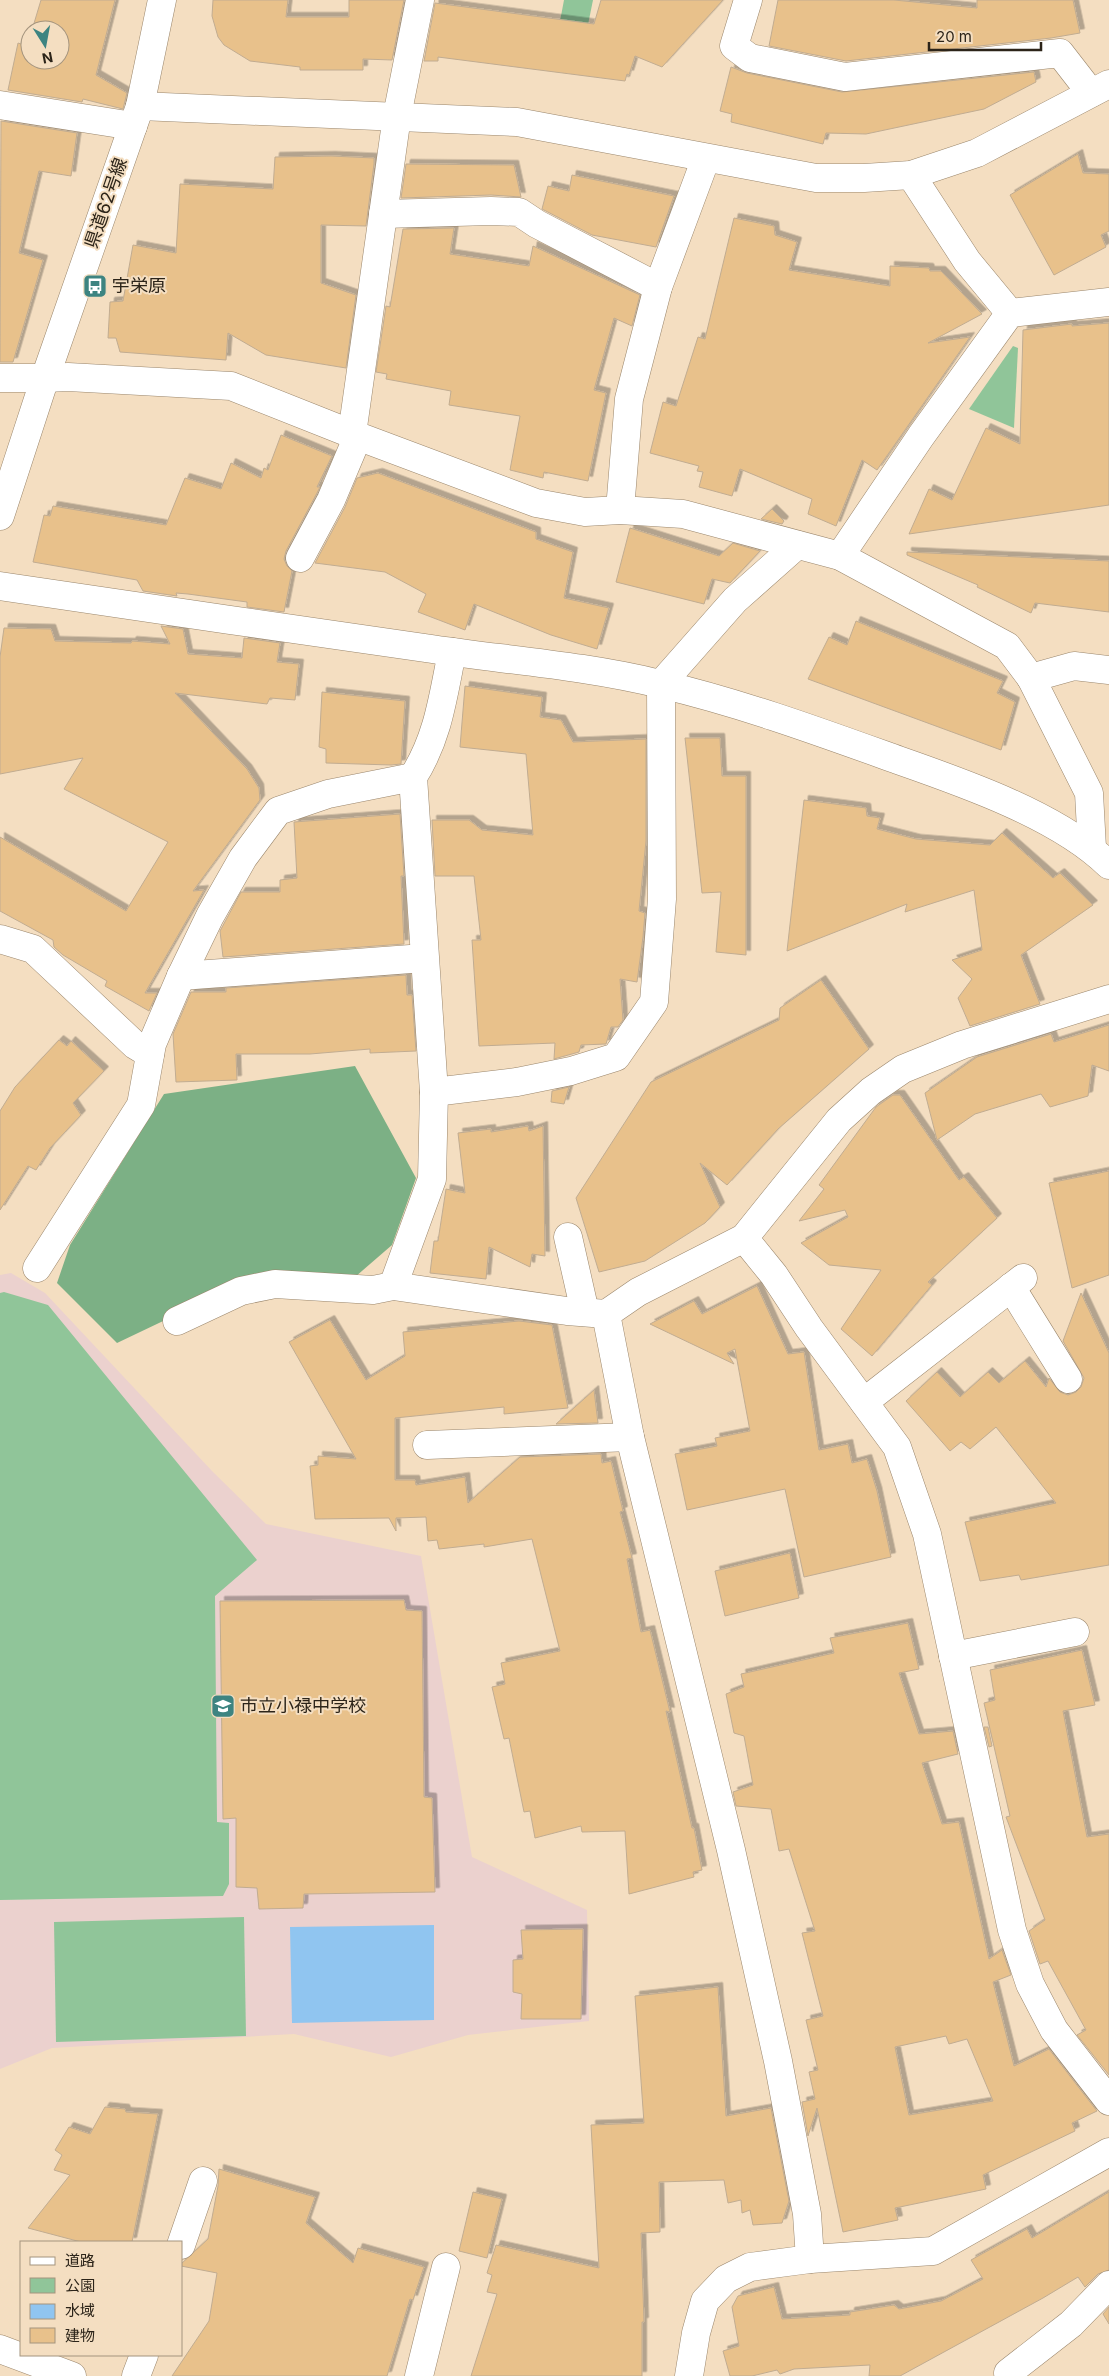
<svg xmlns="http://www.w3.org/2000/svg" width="1109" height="2376" font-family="Inter,'Noto Sans JP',sans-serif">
<defs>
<filter id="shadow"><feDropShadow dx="4.5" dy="-4.5" stdDeviation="0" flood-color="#0004"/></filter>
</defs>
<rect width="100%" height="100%" fill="#f4dec1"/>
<polygon fill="#ebd1ce" points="11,1273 45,1293 213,1472 266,1524 421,1556 472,1857 587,1910 589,2021 468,2035 391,2057 294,2034 52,2048 0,2069 0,1275"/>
<g fill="#90c599">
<polygon points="564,0 593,0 580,64 553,58"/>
<polygon points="1013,346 1018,348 1014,428 969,409"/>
<polygon points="4,1292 48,1305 257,1560 215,1596 217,1822 229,1823 229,1884 223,1896 0,1900 0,1293"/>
<polygon points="244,1917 246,2036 56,2042 54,1922"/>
</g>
<polygon fill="#7cb085" points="355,1066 416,1178 392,1245 355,1277 266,1272 117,1343 57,1283 70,1245 164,1094"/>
<polygon fill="#90c5f0" points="434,1925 434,2020 292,2023 290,1927"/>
<g fill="#e8c18b" stroke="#c1ac91" fill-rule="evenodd" filter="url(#shadow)">
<polygon points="41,0 115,0 96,75 127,93 123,109 83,99 82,102 8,90 18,43 27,46 30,37 30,60 60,60 60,30 32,30"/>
<polygon points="213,0 288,0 286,17 349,17 349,0 404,0 392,60 363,59 363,70 300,70 300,67 250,61 224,45 218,37 212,16"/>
<polygon points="601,0 723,0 662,67 635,56 629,75 627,74 625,81 438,57 438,61 424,61 435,3 594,24"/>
<polygon points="778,0 894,0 977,8 977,0 1073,0 1080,33 1051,38 846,61 769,46"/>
<polygon points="731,67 747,73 842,92 1034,72 1036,82 984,109 866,134 826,133 823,144 731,122 732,114 720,111"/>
<polygon points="1,121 77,133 71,176 39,171 19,253 43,260 13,362 0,362"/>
<polygon points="1078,154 1083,173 1109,174 1109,231 1101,235 1106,247 1054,275 1010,195"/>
<polygon points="331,156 374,158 374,164 366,226 321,225 321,283 356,295 346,368 266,355 228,333 226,360 120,352 116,338 108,338 110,302 123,301 133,245 176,253 180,184 273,189 275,157"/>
<polygon points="406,164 514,165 521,197 491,195 401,198"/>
<polygon points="572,175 674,196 656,247 592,235 542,209 548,186 569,191"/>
<polygon points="734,218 774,226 775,235 797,242 789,270 890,286 890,266 929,268 930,271 941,271 982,314 928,343 970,337 877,470 862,460 836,526 808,514 812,499 740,469 732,496 699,487 703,472 697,471 699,466 650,453 663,402 676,406 698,337 705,339"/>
<polygon points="454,228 450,254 529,266 533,246 640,295 632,326 614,318 594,390 606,393 588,481 544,472 543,478 510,470 520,416 449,405 451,391 386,379 387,374 376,372 386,306 390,307 403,229"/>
<polygon points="1109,323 1109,505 909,534 929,489 952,500 986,428 1020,444 1023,330 1072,324 1072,326"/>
<polygon points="281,435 332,456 317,487 320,487 317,493 286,551 284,559 287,566 292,571 284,612 247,607 247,602 188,594 176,593 177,596 143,591 137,580 33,562 44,515 50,516 53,506 166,525 185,478 221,489 231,463 261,478 264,468 268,470"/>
<polygon points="378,473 536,532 536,539 573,552 564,598 609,608 597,649 551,635 474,604 465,630 418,612 426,594 385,572 315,563 345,507 357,478"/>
<polygon points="772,509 784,521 782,524 761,519"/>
<polygon points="630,528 719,556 733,543 760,551 730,583 712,579 704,604 616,582"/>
<polygon points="907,552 1109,561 1109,612 1035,603 1031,613 977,587 978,585 907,555"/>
<polygon points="856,621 1003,681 997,693 1015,702 1001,750 808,679 829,637 847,645"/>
<polygon points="161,626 183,629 188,654 242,658 244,638 280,643 277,662 299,664 295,700 270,698 267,704 175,693 247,769 259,788 260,800 193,891 204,890 145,993 157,993 149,1011 105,986 107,981 63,955 54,947 53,940 0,911 0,837 126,911 168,842 64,789 83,758 0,774 0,657 4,628 51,629 55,641 131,643 132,641 170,644"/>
<polygon points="465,686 542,697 540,717 561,720 573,742 646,739 646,841 639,911 645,913 643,937 637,982 620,979 623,1020 618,1027 611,1027 606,1044 581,1045 579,1052 554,1059 555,1043 479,1046 472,940 481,940 474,876 435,876 432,820 469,820 482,830 533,835 526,754 460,747"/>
<polygon points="322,692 405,701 401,764 391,765 326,763 326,749 319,747"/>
<polygon points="685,738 720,738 722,776 746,776 746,955 716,952 721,892 702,893"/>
<polygon points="804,800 866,808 867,816 880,818 877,829 916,839 990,845 1002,833 1053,878 1060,873 1093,905 1021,955 1040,1004 970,1026 958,998 972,979 952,960 982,950 974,890 905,912 907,904 787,951"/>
<polygon points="400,814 404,876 401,876 404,944 223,957 220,931 241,892 280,892 280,880 297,878 294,822"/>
<polygon points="406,975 407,995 412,995 416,1051 370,1053 370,1049 310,1054 236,1054 237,1080 176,1082 173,1034 191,992 226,992 226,988"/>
<polygon points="821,980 869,1049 778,1129 727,1185 700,1163 720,1207 705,1223 645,1261 599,1272 576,1198 651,1082 779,1020 780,1008"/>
<polygon points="1109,1025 1109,1071 1092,1065 1088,1096 1050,1107 1041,1094 975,1114 937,1140 925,1093 977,1057 1051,1034 1054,1042"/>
<polygon points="59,1040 67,1046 71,1041 104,1071 73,1103 81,1115 50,1148 36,1170 28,1166 0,1210 0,1111 15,1087"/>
<polygon points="569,1087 564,1104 551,1102 552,1091"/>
<polygon points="893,1095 900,1095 959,1180 964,1177 997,1218 928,1282 932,1285 872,1356 841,1329 881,1270 829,1265 801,1243 848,1217 845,1210 799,1221 824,1189 819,1185 876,1107"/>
<polygon points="528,1126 529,1131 543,1126 545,1256 532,1254 530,1267 489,1247 486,1279 430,1273 434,1241 438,1241 446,1189 465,1193 458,1133 491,1129 491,1132"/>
<polygon points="1109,1171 1109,1275 1072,1288 1049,1183"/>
<polygon points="757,1286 788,1354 804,1352 819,1450 848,1444 852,1463 867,1459 877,1491 891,1557 804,1577 785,1489 687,1510 675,1454 717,1446 715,1438 750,1431 735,1349 727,1353 734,1364 650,1324 694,1301 702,1314"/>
<polygon points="1081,1293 1109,1353 1109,1565 1021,1580 1019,1575 980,1581 965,1522 1056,1503 996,1427 970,1449 961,1442 950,1451 906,1401 937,1372 960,1397 988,1372 999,1383 1025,1361 1046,1387 1049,1378 1060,1392 1068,1395 1076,1392 1081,1387 1084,1378 1063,1341"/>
<polygon points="330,1320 366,1380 405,1356 403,1332 519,1321 552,1325 568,1408 504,1414 504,1407 395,1418 395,1480 415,1480 416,1485 465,1477 468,1503 520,1457 601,1454 602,1463 611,1461 623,1511 620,1512 632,1558 627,1559 641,1632 650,1630 670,1712 666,1711 692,1828 694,1828 702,1870 693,1872 694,1877 629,1894 625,1831 582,1832 581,1826 535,1838 530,1811 524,1812 509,1738 504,1739 492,1687 505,1684 501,1663 560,1651 532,1539 484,1547 484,1544 439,1549 437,1540 428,1541 426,1517 396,1518 396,1531 389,1518 315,1519 310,1466 318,1465 318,1456 356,1459 289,1342"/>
<polygon points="594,1390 598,1423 556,1424"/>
<polygon points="790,1553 799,1598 725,1616 715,1571"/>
<polygon points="404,1600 406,1610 422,1611 424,1797 432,1798 435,1892 304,1894 303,1908 259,1909 257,1888 236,1887 236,1818 223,1819 220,1601"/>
<path d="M908 1623 919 1669 899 1673 919 1734 953 1731 958 1754 922 1763 942 1824 959 1822 989 1959 1002 1950 1011 1975 993 1982 1014 2066 1049 2049 1097 2111 1072 2123 1075 2131 983 2175 986 2189 895 2208 898 2220 843 2232 817 2108 808 2136 802 2102 815 2099 809 2072 818 2070 806 2020 823 2016 802 1933 815 1931 789 1849 779 1851 771 1809 736 1806 733 1792 753 1785 744 1736 734 1733 726 1694 744 1687 741 1674 834 1653 830 1638ZM946 2036 949 2044 967 2039 993 2101 909 2115 895 2047Z"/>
<polygon points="1082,1650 1095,1705 1063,1711 1087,1837 1109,1834 1109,2075 1077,2035 1086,2030 1048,1961 1040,1964 1029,1931 1045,1920 1006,1817 1010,1816 984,1703 995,1700 990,1670"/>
<polygon points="984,1727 988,1727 992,1746 989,1747"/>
<polygon points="583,1929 581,2019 521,2019 522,1994 513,1992 513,1960 523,1959 521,1930"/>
<polygon points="718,1987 726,2116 771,2108 789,2201 782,2223 753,2225 750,2210 742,2213 741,2200 728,2203 724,2180 659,2182 660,2232 641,2233 644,2322 642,2322 642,2376 471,2376 497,2294 487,2292 492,2275 487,2273 496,2245 599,2268 591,2125 644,2123 635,1996"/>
<polygon points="105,2107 125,2109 126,2112 158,2114 132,2242 81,2242 28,2228 70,2175 54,2170 62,2155 55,2150 69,2127 90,2134"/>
<polygon points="219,2169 315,2197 306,2223 353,2263 358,2248 424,2267 413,2300 410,2299 387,2376 172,2376 209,2321 217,2273 181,2266 181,2264 208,2239 218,2186"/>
<polygon points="473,2192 502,2199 487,2258 459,2251"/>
<polygon points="1109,2192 1109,2270 1098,2274 1085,2287 1078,2277 1043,2298 900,2376 869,2376 870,2365 794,2369 780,2374 777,2370 752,2376 730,2376 723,2351 739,2346 732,2307 738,2296 774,2287 782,2319 850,2315 850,2312 894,2305 899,2309 941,2301 983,2279 971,2260 1027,2229 1032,2238"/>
<polygon points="1109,2307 1109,2324 1103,2314"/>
</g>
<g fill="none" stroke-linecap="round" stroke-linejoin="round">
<g stroke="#9a866c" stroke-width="29">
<g id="street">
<polyline points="748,0 734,46 750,58 845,77 1060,53 1091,93"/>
<polyline points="0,105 133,126"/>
<polyline points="911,175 967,261 1010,313"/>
<polyline points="383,214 491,211 519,212 537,224 658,287"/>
<polyline points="45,378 68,377 231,386 352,434 536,503 585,512 620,510 683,514 840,556 1007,646 1031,678 1089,793 1092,848"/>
<polyline points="352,434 397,116 420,0"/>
<polyline points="620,510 629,399 658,287 706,158"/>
<polyline points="840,556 921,436 1010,313 1109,302"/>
<polyline points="300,558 331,500 358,436"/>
<path d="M452 652C443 697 438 738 413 777L434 1092 517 1082 571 1071 616 1057 654 1002 662 899 661 684 735 600 797 545"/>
<polyline points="1031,678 1074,666 1109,670"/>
<polyline points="0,939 33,949 135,1045 150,1054"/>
<polyline points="181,976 424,958"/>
<polyline points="434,1092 432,1179 393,1286 567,1311 606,1314"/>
<polyline points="568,1237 585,1312"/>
<polyline points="744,1238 774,1275 809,1328 897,1447 927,1534 1012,1930 1030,1984 1054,2030 1109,2101"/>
<polyline points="37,1268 141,1105 152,1044 181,976 210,916 243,858 278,811 328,794 413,777"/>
<polyline points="1011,1287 1068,1379"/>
<polyline points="177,1321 241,1291 275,1284 373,1290 393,1286"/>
<polyline points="864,1402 1023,1278"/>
<polyline points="427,1445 630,1437"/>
<polyline points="953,1656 1075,1632"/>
<polyline points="181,2245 203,2181"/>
<polyline points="810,2259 807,2214 778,2061 731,1850 630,1437 606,1314 638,1292 744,1238 839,1120 871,1091 903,1069 962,1045 1109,999"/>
<polyline points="0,2349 72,2376"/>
<polyline points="136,2376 144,2355"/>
<polyline points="419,2376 446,2267"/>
<polyline points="689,2376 696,2333 705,2301 726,2279 750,2267 810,2259 933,2251 1109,2152"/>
<polyline points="1009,2376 1008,2373 1071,2324 1109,2285"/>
</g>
</g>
<g stroke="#9a866c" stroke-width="29">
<g id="secondary">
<polyline points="140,106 517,122 816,178 864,178 911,175 977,153 1109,84"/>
<polyline points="0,378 45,378"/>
<polyline points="0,516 45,378 140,106 162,0"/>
<path d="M0 586C142 607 283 628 425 648 503 660 583 665 660 684 741 703 820 732 898 760 964 783 1059 816 1109 865"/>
</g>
</g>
<use href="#street" stroke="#fff" stroke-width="28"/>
<use href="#secondary" stroke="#fff" stroke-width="28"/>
</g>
<defs>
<g id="bus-square" transform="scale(1.25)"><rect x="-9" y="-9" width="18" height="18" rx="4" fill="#3d8481" stroke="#f4dec1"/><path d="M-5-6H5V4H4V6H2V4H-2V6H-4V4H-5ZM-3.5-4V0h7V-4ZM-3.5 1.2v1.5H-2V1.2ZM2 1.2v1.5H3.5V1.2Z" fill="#fff"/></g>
<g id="school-square" transform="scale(1.25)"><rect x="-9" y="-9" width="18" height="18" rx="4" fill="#3d8481" stroke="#f4dec1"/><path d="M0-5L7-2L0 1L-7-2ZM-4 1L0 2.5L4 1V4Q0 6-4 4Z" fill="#fff"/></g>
</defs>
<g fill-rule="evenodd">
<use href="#bus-square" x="95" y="286"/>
<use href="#school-square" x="223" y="1706"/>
</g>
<g text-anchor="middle" stroke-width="4" stroke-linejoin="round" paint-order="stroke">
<g font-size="18" fill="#2c2419" stroke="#f4dec1">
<text transform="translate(106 203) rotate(-71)" y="6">県道62号線</text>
</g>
<g font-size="18" fill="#2c2419" stroke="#f4dec1" text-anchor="start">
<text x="112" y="292">宇栄原</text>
<text x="240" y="1712">市立小禄中学校</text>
</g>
</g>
<rect x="20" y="2241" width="162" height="115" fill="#f4dec1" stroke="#a4947e"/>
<rect x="30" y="2257" width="25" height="8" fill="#ffffff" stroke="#a4947e"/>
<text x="65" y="2266" font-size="15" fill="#2c2419">道路</text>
<rect x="30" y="2278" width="25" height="15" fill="#90c599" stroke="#a4947e"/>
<text x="65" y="2291" font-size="15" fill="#2c2419">公園</text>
<rect x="30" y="2304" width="25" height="15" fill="#90c5f0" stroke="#a4947e"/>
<text x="65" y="2316" font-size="15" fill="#2c2419">水域</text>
<rect x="30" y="2328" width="25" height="15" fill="#e8c18b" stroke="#a4947e"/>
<text x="65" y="2341" font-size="15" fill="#2c2419">建物</text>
<g transform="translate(45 45) rotate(169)"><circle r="24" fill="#f4dec1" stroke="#a4947e"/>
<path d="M0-4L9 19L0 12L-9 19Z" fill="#3d8481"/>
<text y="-8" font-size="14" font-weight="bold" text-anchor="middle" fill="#2c2419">N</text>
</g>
<path d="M929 42v8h112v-8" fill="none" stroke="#2c2419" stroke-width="2.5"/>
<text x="936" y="42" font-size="15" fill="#2c2419" stroke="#f4dec1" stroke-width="4" paint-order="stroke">20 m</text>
</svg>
